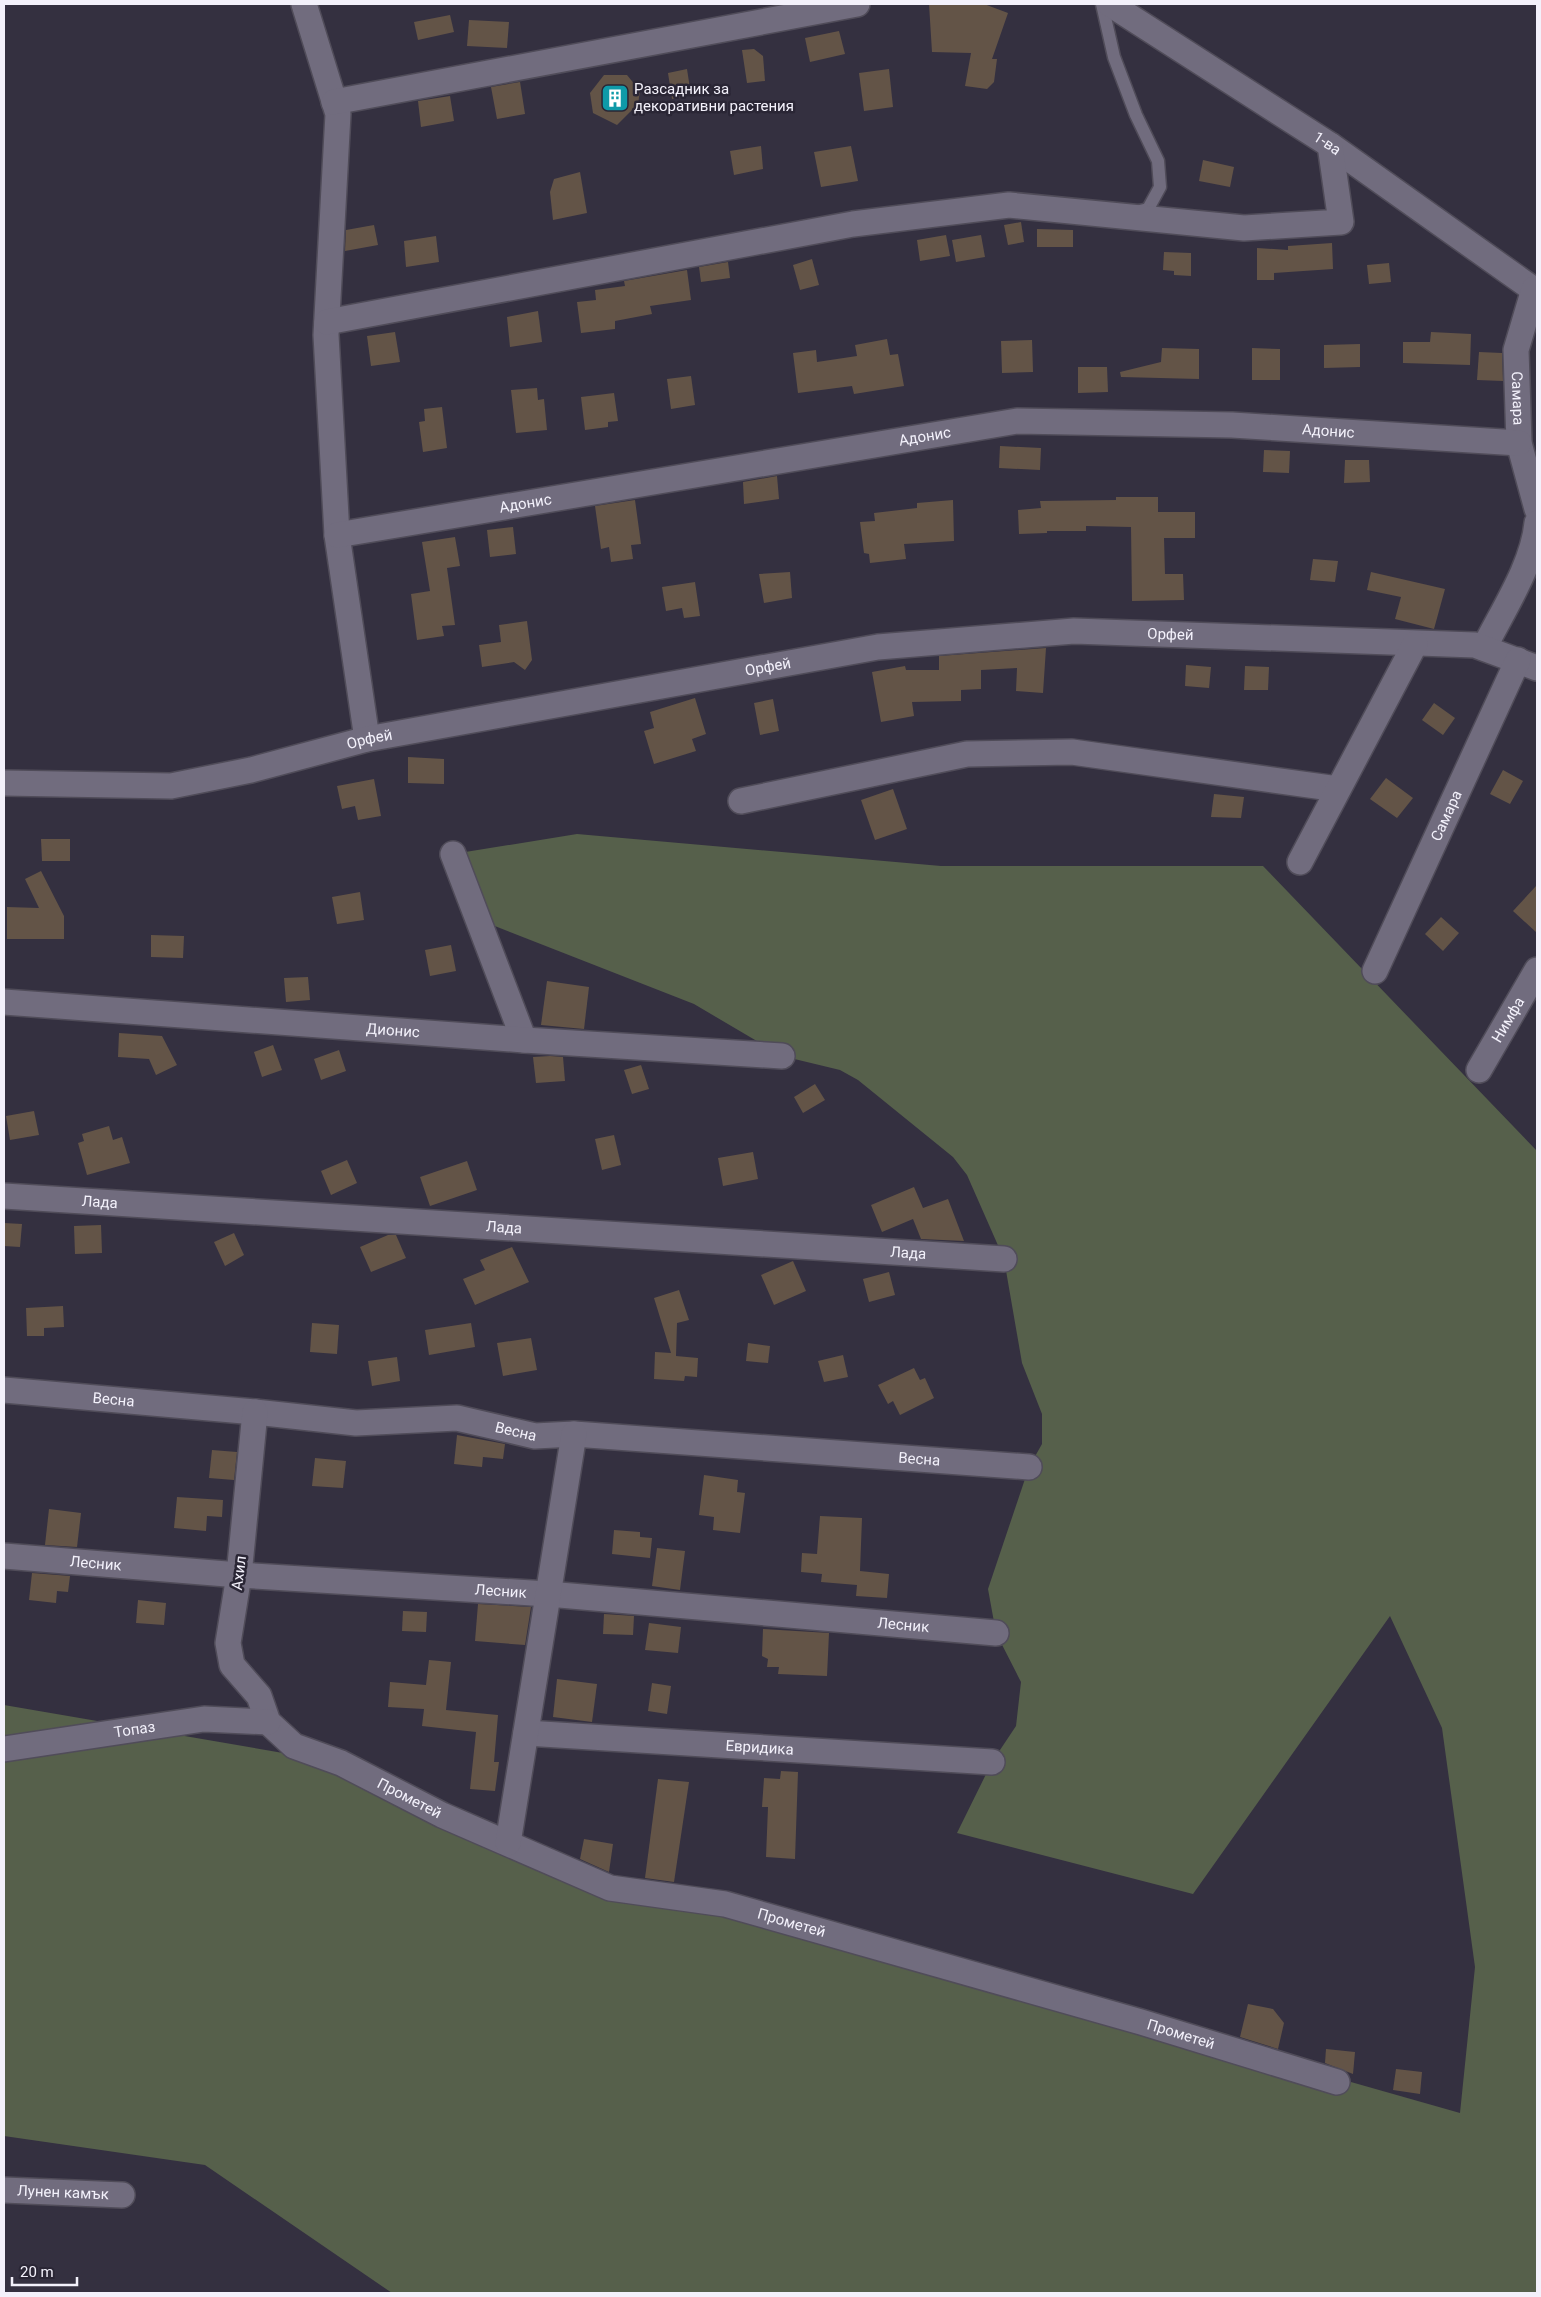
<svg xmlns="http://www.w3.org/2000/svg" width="1541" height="2297" font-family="Roboto,sans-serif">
<rect width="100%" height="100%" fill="#343040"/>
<polygon fill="#56604b" points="577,834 941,866 1263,866 1537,1151 1537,2293 392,2293 205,2165 4,2136 4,1705 341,1763 610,1888 725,1904 1460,2113 1475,1967 1442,1728 1390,1616 1193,1894 957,1833 992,1762 1016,1726 1021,1682 996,1633 988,1589 1029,1467 1042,1444 1042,1414 1022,1363 1004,1259 967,1175 953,1157 858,1080 840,1070 782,1056 694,1004 477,919 453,854"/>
<g fill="#635447">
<polygon points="929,4 984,4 1008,13 992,59 997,59 994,82 987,89 965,86 971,53 932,52"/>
<polygon points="450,15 454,32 418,40 414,22"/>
<polygon points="469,20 509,22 507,48 467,46"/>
<polygon points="839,31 845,54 810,62 805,38"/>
<polygon points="754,49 763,56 765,81 747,83 742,50"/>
<polygon points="687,69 691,95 672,99 668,73"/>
<polygon points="889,69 893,107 864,111 859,73"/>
<polygon points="604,75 627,75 640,91 638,104 617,125 593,113 590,93"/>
<polygon points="520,82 525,114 497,119 491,87"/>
<polygon points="450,96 454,121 421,127 418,101"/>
<polygon points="761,146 763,169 734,175 730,151"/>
<polygon points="851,146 858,181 821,187 814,152"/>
<polygon points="1203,160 1234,167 1230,187 1199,181"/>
<polygon points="580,172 587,213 553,220 550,192 554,179"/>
<polygon points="1021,222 1024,242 1008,245 1004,225"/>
<polygon points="374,225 378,245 345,251 346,230"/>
<polygon points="1037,229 1073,230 1073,247 1037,247"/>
<polygon points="946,235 950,256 920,261 917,240"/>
<polygon points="981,235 985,257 956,262 952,240"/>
<polygon points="436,236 439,262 406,267 404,241"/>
<polygon points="1332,243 1333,269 1274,273 1274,280 1257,280 1257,248 1288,250 1288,246"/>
<polygon points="1164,252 1191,253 1191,276 1174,275 1174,271 1163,270"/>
<polygon points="812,259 819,285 800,290 793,265"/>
<polygon points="728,262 730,278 701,282 699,267"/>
<polygon points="1389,263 1391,282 1369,284 1367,265"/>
<polygon points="687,270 691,300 650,306 652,314 615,321 615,329 581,333 577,302 596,300 595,290 625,286 624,281"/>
<polygon points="538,311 542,342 510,347 507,317"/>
<polygon points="395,332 400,362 371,366 367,336"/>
<polygon points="1431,332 1471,334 1470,365 1403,363 1403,342 1430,342"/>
<polygon points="887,339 890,355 898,354 904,386 854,394 852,386 798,393 793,353 816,350 817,362 857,356 855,345"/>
<polygon points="1032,340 1033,372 1002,373 1001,341"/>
<polygon points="1360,344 1360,367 1324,368 1324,345"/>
<polygon points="1162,348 1199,349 1199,379 1121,377 1120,372 1161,362"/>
<polygon points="1252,348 1280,349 1280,380 1252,380"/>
<polygon points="1479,352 1502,353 1503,381 1477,380"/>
<polygon points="1078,367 1107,367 1108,392 1078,393"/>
<polygon points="691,376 695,405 671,409 667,379"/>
<polygon points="537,388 538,400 544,399 547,430 516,433 511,390"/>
<polygon points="614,393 618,421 608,422 608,427 585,430 581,397"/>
<polygon points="442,407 447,448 423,452 419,422 425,421 424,409"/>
<polygon points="1000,446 1041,448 1040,470 999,468"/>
<polygon points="1264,450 1290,451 1289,473 1263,472"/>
<polygon points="1345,460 1369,460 1370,482 1344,483"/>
<polygon points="777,476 779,499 744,504 743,482"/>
<polygon points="1116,497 1158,497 1158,512 1195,512 1195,538 1164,538 1165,574 1183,574 1184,600 1132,601 1131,527 1086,526 1086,531 1047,531 1047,533 1019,534 1018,510 1041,508 1040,501 1116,500"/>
<polygon points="635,500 641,544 631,545 633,559 611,562 609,547 601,549 595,506"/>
<polygon points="953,500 954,541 904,544 906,559 870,563 869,554 864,553 860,522 875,521 874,513 917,508 917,503"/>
<polygon points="513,527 516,554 490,557 487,530"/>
<polygon points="455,537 460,566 447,568 455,625 442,626 444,636 417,640 411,594 430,591 422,542"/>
<polygon points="1313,559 1338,561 1335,582 1310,580"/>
<polygon points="790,572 792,598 764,603 759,574"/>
<polygon points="1371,572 1445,589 1434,629 1395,619 1401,597 1367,590"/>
<polygon points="695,582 700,616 684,618 682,608 666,611 662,587"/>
<polygon points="527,621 532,660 525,670 514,662 482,667 479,645 501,642 499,625"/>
<polygon points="1046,648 1043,693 1016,691 1017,668 981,670 981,689 961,690 961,701 912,702 914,716 881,722 872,672 905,666 906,670 939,670 939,656"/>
<polygon points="1186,665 1211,667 1209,688 1185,686"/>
<polygon points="1245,666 1269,667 1268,690 1244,690"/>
<polygon points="695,698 706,734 692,739 696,751 654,764 644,731 654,728 650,712"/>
<polygon points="773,699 779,731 760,735 754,703"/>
<polygon points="1434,703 1455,718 1443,735 1422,720"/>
<polygon points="408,757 444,759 444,784 408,783"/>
<polygon points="1503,770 1523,781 1510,804 1490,794"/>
<polygon points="1386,778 1413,798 1397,818 1370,799"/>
<polygon points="374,779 381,816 358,820 355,806 342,809 337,786"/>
<polygon points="893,789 907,829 875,840 861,800"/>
<polygon points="1214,794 1244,797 1241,818 1211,817"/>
<polygon points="41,839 70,839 70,861 42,861"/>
<polygon points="41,871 64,916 64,939 7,939 7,907 39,908 25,879"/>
<polygon points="1537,885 1537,933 1513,911"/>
<polygon points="360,892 364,920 337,924 332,897"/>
<polygon points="1441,917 1459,933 1443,951 1425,934"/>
<polygon points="151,935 184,936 183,958 151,957"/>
<polygon points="451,945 456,971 430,976 425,950"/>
<polygon points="308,977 310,1000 286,1002 284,978"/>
<polygon points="547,981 589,987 584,1029 541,1025"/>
<polygon points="119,1033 162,1036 177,1065 156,1075 149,1059 118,1057"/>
<polygon points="273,1045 282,1070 262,1077 254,1052"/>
<polygon points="339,1050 346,1071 321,1080 314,1059"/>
<polygon points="550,1056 563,1057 565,1081 536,1083 533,1057"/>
<polygon points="641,1065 649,1089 632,1094 624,1070"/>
<polygon points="815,1084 825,1100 803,1113 794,1097"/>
<polygon points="34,1111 39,1135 10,1140 6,1116"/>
<polygon points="109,1126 113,1140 122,1137 130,1163 87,1175 78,1143 84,1141 82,1134"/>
<polygon points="614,1135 621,1165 602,1170 595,1139"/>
<polygon points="753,1152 758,1179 723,1186 718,1158"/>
<polygon points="347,1160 357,1183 331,1195 321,1171"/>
<polygon points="467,1161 477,1190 430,1206 420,1177"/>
<polygon points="914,1187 923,1208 948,1199 964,1241 921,1239 913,1219 882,1232 871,1205"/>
<polygon points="4,1223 22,1224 20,1247 4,1246"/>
<polygon points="101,1225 102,1253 75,1254 74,1226"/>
<polygon points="234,1233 244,1255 225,1266 214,1242"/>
<polygon points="388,1235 396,1235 406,1258 371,1272 360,1247"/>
<polygon points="512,1247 529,1282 475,1305 463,1279 485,1270 480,1260"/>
<polygon points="793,1261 806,1291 774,1305 761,1275"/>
<polygon points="889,1272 895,1295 869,1302 863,1279"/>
<polygon points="679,1290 689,1320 677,1323 676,1356 698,1358 697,1377 685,1376 684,1381 654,1379 655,1352 671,1353 654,1298"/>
<polygon points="63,1306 64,1327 44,1328 44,1336 27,1336 26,1308"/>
<polygon points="312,1323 339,1325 337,1354 310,1352"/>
<polygon points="471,1323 475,1347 429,1355 425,1330"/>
<polygon points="531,1338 537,1370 503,1376 497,1343"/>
<polygon points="748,1343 770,1346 768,1363 746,1361"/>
<polygon points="843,1355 848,1377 824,1382 818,1361"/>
<polygon points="397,1357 400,1381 372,1386 368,1361"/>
<polygon points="914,1368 920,1380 925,1378 934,1398 900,1415 893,1401 888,1404 878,1385"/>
<polygon points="457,1435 505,1444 503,1459 483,1457 482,1467 454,1464"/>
<polygon points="212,1450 237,1452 234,1480 209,1478"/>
<polygon points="315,1458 346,1461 343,1488 312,1486"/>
<polygon points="704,1475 738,1480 737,1492 745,1493 740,1533 713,1530 714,1517 699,1515"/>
<polygon points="177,1497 223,1500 222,1517 207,1516 206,1531 174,1528"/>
<polygon points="49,1509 81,1513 77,1547 45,1545"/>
<polygon points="820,1516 862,1518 860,1571 889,1574 887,1598 856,1596 857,1585 821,1582 822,1574 801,1572 802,1553 817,1554"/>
<polygon points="614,1530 640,1532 640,1537 652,1538 650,1558 612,1554"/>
<polygon points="657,1548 685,1551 680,1590 652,1586"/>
<polygon points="32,1573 70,1576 68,1592 57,1591 56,1603 29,1600"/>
<polygon points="138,1600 166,1603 164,1625 136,1623"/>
<polygon points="478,1604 531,1607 525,1645 475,1641"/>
<polygon points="403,1611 427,1612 426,1632 402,1631"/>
<polygon points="604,1614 634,1616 633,1635 603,1634"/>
<polygon points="649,1623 681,1627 678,1653 645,1650"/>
<polygon points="763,1629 829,1633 827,1676 778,1674 779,1667 767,1667 768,1659 762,1656"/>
<polygon points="429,1660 451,1662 446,1710 498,1715 494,1762 499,1762 495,1791 470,1789 476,1732 422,1726 424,1709 388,1707 390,1682 426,1685"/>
<polygon points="557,1679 597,1684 592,1722 553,1717"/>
<polygon points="652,1683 671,1686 667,1714 648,1711"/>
<polygon points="781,1771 798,1772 795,1859 766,1857 768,1807 762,1807 764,1778 780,1779"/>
<polygon points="658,1779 689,1782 674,1882 645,1878"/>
<polygon points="584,1839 613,1844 609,1872 580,1859"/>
<polygon points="1248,2004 1273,2009 1284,2023 1278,2049 1240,2037"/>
<polygon points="1326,2049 1355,2052 1353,2074 1325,2063"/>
<polygon points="1396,2069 1422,2072 1420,2094 1393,2090"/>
</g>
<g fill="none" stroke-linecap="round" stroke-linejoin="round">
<g stroke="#504c59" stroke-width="15">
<polyline id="service" points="1102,4 1114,57 1136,115 1158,161 1160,187 1148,209 1136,212"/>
</g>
<g stroke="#504c59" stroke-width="28">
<g id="minor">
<polyline points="304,4 338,114 326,335 337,535 367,739"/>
<path id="s1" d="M1110 4 1330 145 1537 292"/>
<polyline points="334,102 857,4"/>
<path id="s2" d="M1534 289 1516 350 1519 443 1537 509"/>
<polyline points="327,322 853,224 1009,205 1244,228 1341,222 1330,145"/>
<path id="s3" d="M337 535 1017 421 1232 425 1519 443"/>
<path d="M1484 648C1503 610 1533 565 1537 523"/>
<path id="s4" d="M4 783 171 786 251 770 367 739 878 647 1074 631 1475 645 1537 668"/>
<polyline points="741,801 967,754 1072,752 1338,789"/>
<polyline points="453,854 524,1040"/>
<polyline points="1300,862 1415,644"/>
<path id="s5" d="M1375 971 1518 660"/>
<path id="s6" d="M4 1002 524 1040 782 1056"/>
<path id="s7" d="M1479 1070 1537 970"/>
<path id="s8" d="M4 1196 1004 1259"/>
<path id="s9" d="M4 1390 255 1412 356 1423 457 1418 535 1436 574 1434 1029 1467"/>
<path id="s10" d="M255 1412 239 1575 228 1643 232 1665 259 1696 268 1722 294 1746 341 1763 442 1815 610 1888 725 1904 1141 2022 1337 2082"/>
<path id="s11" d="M4 1556 239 1575 548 1594 996 1633"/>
<path id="s12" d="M526 1733 992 1762"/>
<path id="s13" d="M4 1749 204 1719 268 1722"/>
<polyline points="508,1843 574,1434"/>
<path id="s14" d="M4 2190 122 2195"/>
</g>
</g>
<use href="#service" stroke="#716c7e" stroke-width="12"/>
<use href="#minor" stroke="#716c7e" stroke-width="25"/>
</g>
<defs>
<g id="building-square" transform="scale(1.4375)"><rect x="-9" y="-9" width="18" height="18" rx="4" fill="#0f9aa8" stroke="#2a2635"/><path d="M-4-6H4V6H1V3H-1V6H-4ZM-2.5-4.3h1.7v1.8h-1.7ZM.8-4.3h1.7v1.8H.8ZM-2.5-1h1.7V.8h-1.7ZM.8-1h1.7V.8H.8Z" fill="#fff"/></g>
</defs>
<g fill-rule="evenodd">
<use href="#building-square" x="615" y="98"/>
</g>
<g text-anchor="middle" stroke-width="5" stroke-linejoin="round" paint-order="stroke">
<g font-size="15" fill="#f3f1fb" stroke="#2a2635" text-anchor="start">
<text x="634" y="94">Разсадник за<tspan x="634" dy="17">декоративни растения</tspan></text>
</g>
<g font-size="15" fill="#f3f1fb" stroke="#2a2635">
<text dy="5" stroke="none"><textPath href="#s1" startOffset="258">1-ва</textPath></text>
<text dy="5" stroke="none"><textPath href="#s2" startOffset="112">Самара</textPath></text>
<text dy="5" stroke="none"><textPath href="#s3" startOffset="1001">Адонис</textPath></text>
<text dy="5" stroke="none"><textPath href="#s3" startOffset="596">Адонис</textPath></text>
<text dy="5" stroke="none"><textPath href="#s3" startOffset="191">Адонис</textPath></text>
<text dy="5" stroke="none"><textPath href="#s4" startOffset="1181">Орфей</textPath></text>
<text dy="5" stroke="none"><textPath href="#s4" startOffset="776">Орфей</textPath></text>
<text dy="5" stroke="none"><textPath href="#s4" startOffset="371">Орфей</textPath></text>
<text dy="5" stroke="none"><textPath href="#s5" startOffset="171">Самара</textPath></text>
<text dy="5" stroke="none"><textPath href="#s7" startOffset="58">Нимфа</textPath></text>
<text dy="5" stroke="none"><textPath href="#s6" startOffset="390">Дионис</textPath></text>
<text dy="5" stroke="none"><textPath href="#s8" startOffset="96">Лада</textPath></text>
<text dy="5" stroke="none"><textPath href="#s8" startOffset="501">Лада</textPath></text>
<text dy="5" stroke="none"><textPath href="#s8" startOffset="906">Лада</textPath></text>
<text dy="5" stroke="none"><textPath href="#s9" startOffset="110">Весна</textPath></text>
<text dy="5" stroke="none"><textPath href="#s9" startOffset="515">Весна</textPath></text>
<text dy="5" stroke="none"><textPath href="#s9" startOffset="920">Весна</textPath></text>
<text dy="5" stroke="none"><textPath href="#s11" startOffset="92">Лесник</textPath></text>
<text transform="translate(239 1573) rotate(-83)" y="5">Ахил</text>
<text dy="5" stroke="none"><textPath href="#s11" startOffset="498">Лесник</textPath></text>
<text dy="5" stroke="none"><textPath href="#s11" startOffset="902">Лесник</textPath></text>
<text dy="5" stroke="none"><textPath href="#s13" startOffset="132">Топаз</textPath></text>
<text dy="5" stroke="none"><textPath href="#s12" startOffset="234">Евридика</textPath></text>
<text dy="5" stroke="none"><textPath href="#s10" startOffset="486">Прометей</textPath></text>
<text dy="5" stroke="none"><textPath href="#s10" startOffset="891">Прометей</textPath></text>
<text dy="5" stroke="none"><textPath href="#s10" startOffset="1296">Прометей</textPath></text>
<text dy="5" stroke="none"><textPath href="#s14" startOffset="59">Лунен камък</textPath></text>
</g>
</g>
<rect width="1541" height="2297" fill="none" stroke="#f3f1fb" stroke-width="10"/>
<path d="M12 2277v8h65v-8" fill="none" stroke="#f3f1fb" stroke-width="2.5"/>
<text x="20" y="2277" font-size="15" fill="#f3f1fb" stroke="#2a2635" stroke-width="4" paint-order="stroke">20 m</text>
</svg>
